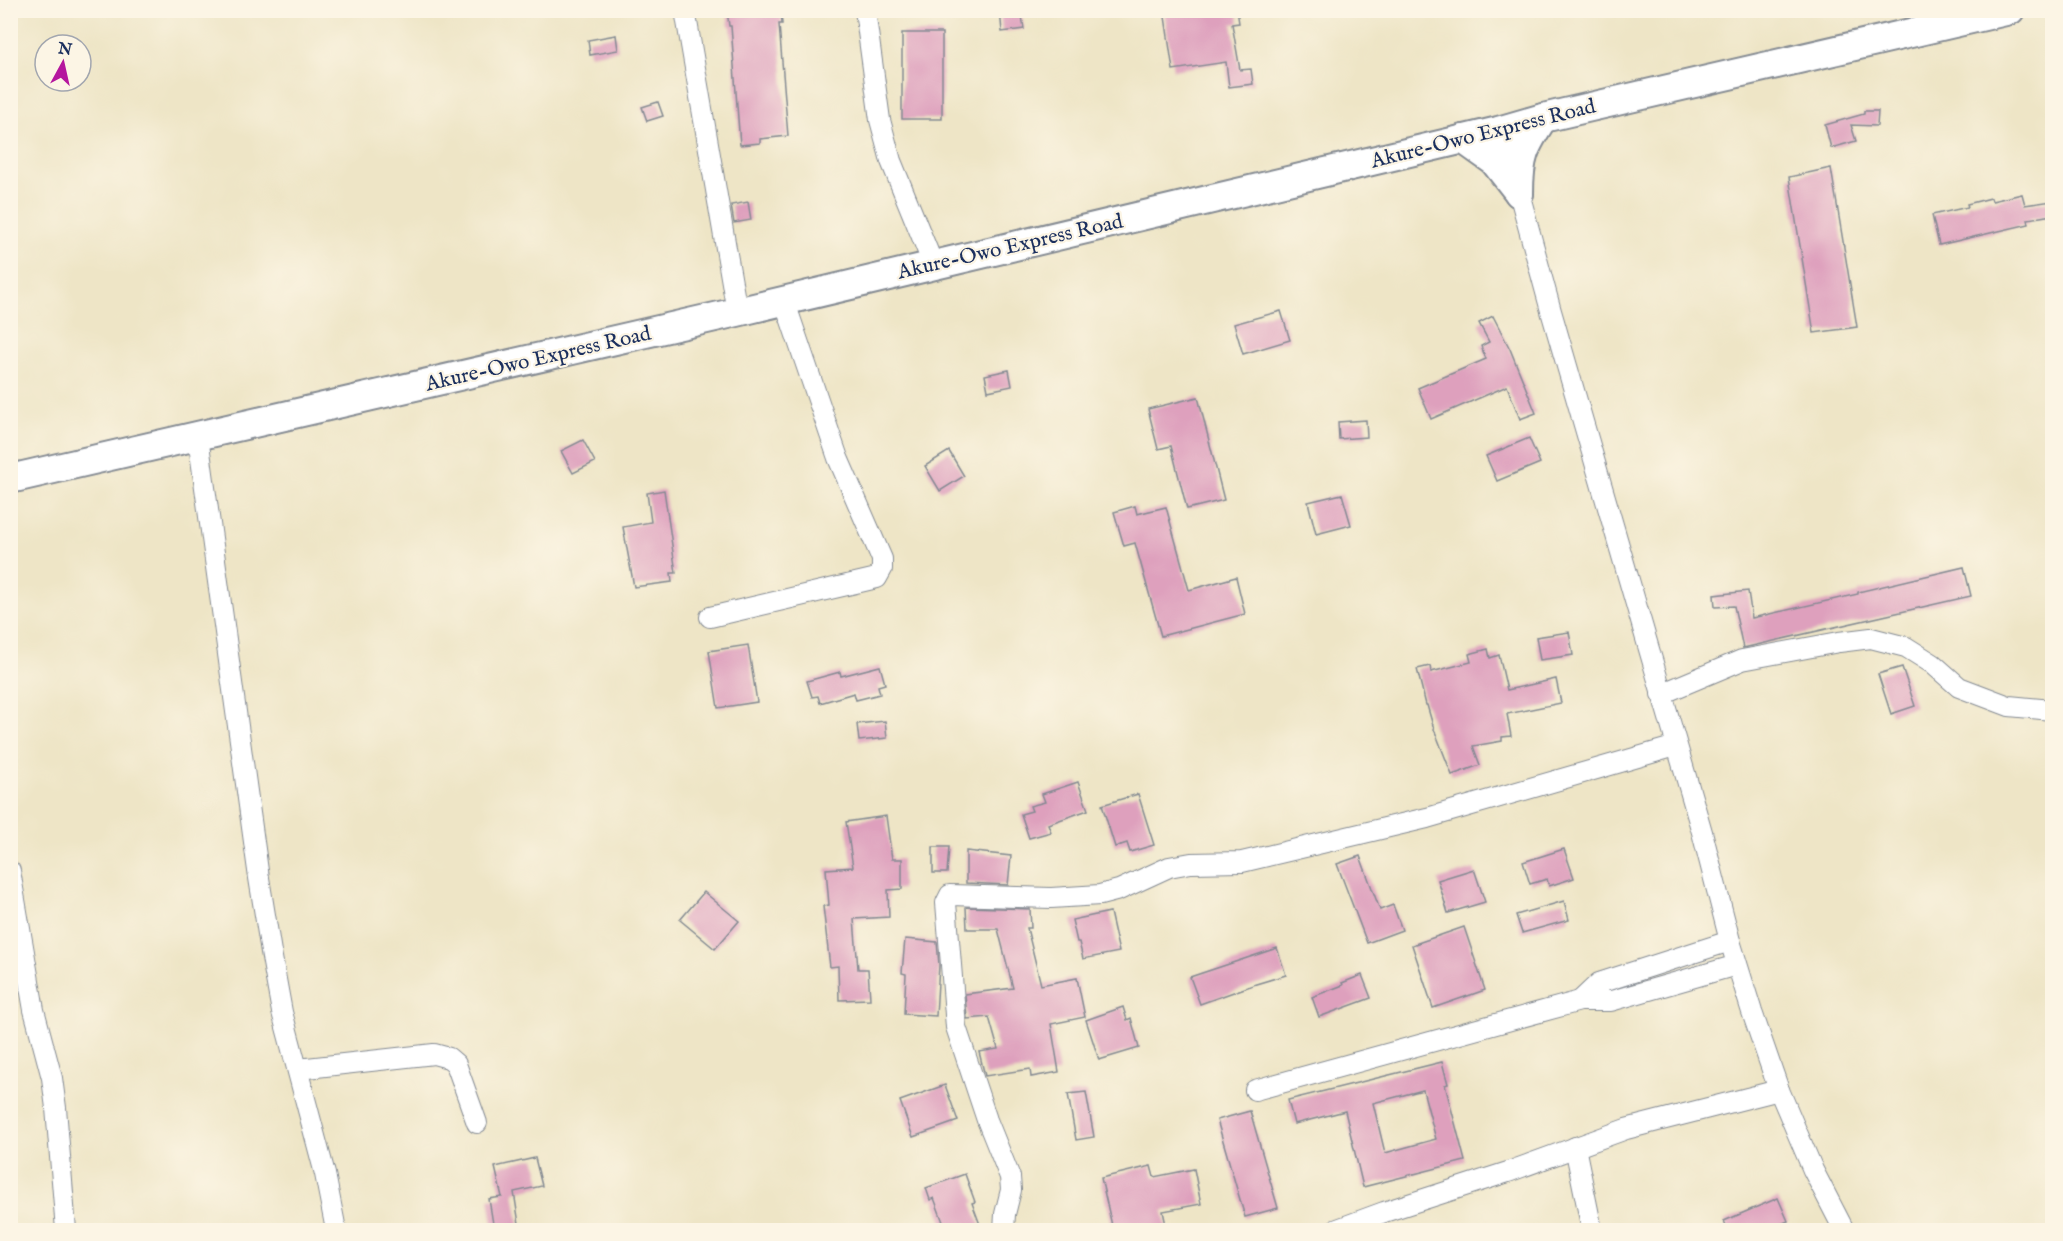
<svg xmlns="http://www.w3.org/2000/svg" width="2063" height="1241" font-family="'IM FELL English',serif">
<rect width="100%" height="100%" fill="#fcf5e5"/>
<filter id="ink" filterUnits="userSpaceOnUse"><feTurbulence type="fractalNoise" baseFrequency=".0167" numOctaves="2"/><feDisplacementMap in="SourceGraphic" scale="12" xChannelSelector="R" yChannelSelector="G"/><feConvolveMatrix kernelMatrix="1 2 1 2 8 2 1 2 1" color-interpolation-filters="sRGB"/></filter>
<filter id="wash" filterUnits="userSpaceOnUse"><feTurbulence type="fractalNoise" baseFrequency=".008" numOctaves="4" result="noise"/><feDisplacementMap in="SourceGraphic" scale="24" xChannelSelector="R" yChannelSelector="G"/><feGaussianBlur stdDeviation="1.35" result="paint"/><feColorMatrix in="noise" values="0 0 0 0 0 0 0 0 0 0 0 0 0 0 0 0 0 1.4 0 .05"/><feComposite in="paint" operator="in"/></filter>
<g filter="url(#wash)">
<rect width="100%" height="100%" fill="#eee5c6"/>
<g id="blocks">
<g fill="#dea0bd" fill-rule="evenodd">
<polygon points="727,10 781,10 782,24 779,24 788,136 760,139 760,143 740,145 731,26 729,26"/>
<polygon points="1000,10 1021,10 1024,29 1002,32"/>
<polygon points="1164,10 1237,10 1239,23 1232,24 1240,70 1251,69 1253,84 1229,87 1226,62 1173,70"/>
<rect x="902" y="33" width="40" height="86"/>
<polygon points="616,35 618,50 590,55 588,40"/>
<polygon points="658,102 663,116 647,121 642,107"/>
<polygon points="1864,111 1878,111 1877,126 1851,125 1856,141 1831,148 1825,125 1864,114"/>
<polygon points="1831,168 1857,327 1814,333 1789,177"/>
<polygon points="2022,194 2025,205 2052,201 2052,215 2028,219 2029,224 1939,245 1932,215 1968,207 1967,204 1991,198 1992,201"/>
<polygon points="748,202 751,220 734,223 731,205"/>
<polygon points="1281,311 1290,340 1243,354 1234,324"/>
<polygon points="1493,316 1510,349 1536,413 1520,419 1507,386 1431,419 1418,388 1486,359 1481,346 1489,342 1479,323"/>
<polygon points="1009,370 1012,386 988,391 985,375"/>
<polygon points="1198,397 1224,500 1187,509 1171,446 1158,449 1148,409"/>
<polygon points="1366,420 1367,437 1339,439 1338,422"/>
<polygon points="1529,438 1540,463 1497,481 1486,456"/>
<polygon points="583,440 595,462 573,473 561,451"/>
<polygon points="949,451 964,476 940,491 925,466"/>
<polygon points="664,490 676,573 671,573 672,582 634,587 623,527 651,522 647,493"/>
<polygon points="1342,494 1351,525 1316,534 1308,502"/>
<polygon points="1135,506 1137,514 1166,507 1189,590 1236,577 1245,614 1161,636 1135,543 1124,546 1114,512"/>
<polygon points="1964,567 1971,596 1743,648 1734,606 1715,607 1714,595 1748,591 1752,618 1858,594 1858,592"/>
<polygon points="1569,632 1573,655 1540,660 1536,637"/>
<polygon points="748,645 757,702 718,708 709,651"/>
<polygon points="1488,649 1490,658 1499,655 1507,690 1556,679 1561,703 1507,714 1511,736 1502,737 1502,741 1473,746 1480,765 1452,775 1434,729 1427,705 1426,705 1417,669 1430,666 1431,672 1471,662 1469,654"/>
<polygon points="880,666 885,684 878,686 880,694 856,700 854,693 820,703 818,696 812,697 807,681 840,672 841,676"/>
<polygon points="1902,667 1915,706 1891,714 1878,674"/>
<polygon points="885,721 887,738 859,741 857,724"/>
<polygon points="1078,782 1088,810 1048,824 1051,832 1029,838 1021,814 1032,811 1030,806 1045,802 1042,794"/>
<polygon points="1138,794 1154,845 1130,852 1127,843 1115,847 1102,805"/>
<polygon points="886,816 892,859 902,859 902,889 888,890 889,917 854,919 858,969 868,969 870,999 839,1000 838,966 830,967 823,906 829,905 826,869 853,867 846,822"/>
<polygon points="933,847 949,847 947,873 933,873"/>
<polygon points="1564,849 1574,878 1549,886 1547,879 1530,884 1523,862"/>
<polygon points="966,851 1011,856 1008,885 966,883"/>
<polygon points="1360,856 1380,910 1393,905 1402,930 1367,943 1337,864"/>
<polygon points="1474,869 1485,902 1448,913 1438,880"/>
<polygon points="704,892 739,921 715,949 680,920"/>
<polygon points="1564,901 1569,920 1522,933 1516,915"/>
<polygon points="966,907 1030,909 1031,928 1027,928 1041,985 1077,978 1085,1017 1051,1024 1059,1072 1031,1077 1030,1069 985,1076 979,1052 998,1049 989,1017 967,1019 965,994 1013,988 998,929 967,929"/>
<polygon points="1110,912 1119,952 1083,959 1079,942 1077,942 1072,920"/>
<polygon points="1464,927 1485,990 1433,1008 1412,945"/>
<polygon points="905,939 937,942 939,965 936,1016 904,1014 906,974 902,973"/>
<polygon points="1277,948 1286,975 1256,984 1200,1004 1190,977"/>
<polygon points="1362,975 1371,998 1319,1017 1312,997 1343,985 1342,983"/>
<polygon points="1123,1007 1127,1020 1131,1018 1139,1048 1099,1060 1086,1020"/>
<path d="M1442 1062 1448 1084 1445 1085 1465 1161 1363 1187 1345 1111 1294 1124 1288 1100ZM1423 1090 1436 1139 1385 1153 1373 1103Z"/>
<polygon points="945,1085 958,1121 913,1137 900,1101"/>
<polygon points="1086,1092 1094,1137 1076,1140 1068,1094"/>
<polygon points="1250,1111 1278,1208 1245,1217 1217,1120"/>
<polygon points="535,1158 542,1186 514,1192 520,1230 494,1230 489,1199 502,1197 495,1167"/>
<polygon points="1151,1166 1154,1177 1194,1169 1201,1204 1163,1211 1167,1230 1113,1230 1101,1178"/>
<polygon points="965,1174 975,1202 972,1203 982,1230 946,1230 934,1198 930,1200 926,1188"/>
<polygon points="1778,1198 1788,1221 1767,1230 1728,1230 1724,1221"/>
</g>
</g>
</g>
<g filter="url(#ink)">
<use href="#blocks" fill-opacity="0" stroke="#848a92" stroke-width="1.5"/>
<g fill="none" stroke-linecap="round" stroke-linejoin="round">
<g stroke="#848a92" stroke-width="22">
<g id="minor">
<polyline points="685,10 737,312"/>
<polyline points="865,10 880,120 891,161 933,264"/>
<polyline points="1498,131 1514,174 1551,311 1702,832 1730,941 1752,1012 1779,1090 1813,1170 1844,1230"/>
<polyline points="198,437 259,878 271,952 282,1012 325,1174 336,1230"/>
<polyline points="710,617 877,578 882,569 882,559 838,458 784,300"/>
<polyline points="1661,694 1742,660 1839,642 1871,638 1906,647 1933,664 1959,687 2009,706 2052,710"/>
<polyline points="10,871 34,1010 52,1078 56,1108 66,1230"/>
<polyline points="1580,1001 1599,983 1730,941"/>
<polyline points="298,1069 434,1054 449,1058 456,1064 477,1123"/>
<polyline points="1255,1090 1580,1001 1611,1001 1737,965"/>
<polyline points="1575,1147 1592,1230"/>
<polyline points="1004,1230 1005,1214 1011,1190 1010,1177 987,1120 956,1027 947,915 946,903 950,895 1051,898 1100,895 1119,890 1169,867 1191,863 1242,862 1427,818 1676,746"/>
<polyline points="1335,1230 1384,1212 1508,1172 1626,1129 1779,1090"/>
</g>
</g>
<g stroke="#848a92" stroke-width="32">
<g id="highway">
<polyline points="1463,139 1494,161 1519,193"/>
<path d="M1519 193C1519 157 1524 147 1543 118"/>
<polyline points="10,479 737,312 1498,131 1543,118 2010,10"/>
</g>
</g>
<use href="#minor" stroke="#fff" stroke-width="20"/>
<use href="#highway" stroke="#fff" stroke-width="28"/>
</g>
</g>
<g text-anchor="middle" stroke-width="4.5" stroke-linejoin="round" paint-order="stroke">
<g font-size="21" fill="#1b2f5e" stroke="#fcf5e5">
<text transform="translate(1483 133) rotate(-14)" y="7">Akure-Owo Express Road</text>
<text transform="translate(1010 246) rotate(-13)" y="7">Akure-Owo Express Road</text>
<text transform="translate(538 358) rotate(-13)" y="7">Akure-Owo Express Road</text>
</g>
</g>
<rect width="2063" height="1241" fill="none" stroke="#fcf5e5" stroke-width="36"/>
<g transform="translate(63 63) rotate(8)"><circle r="28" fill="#fcf5e5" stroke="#a2a6af" stroke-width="1.5"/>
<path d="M0-4.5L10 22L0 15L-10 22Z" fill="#b5179e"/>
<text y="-9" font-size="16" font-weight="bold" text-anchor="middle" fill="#1b2f5e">N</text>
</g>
</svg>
